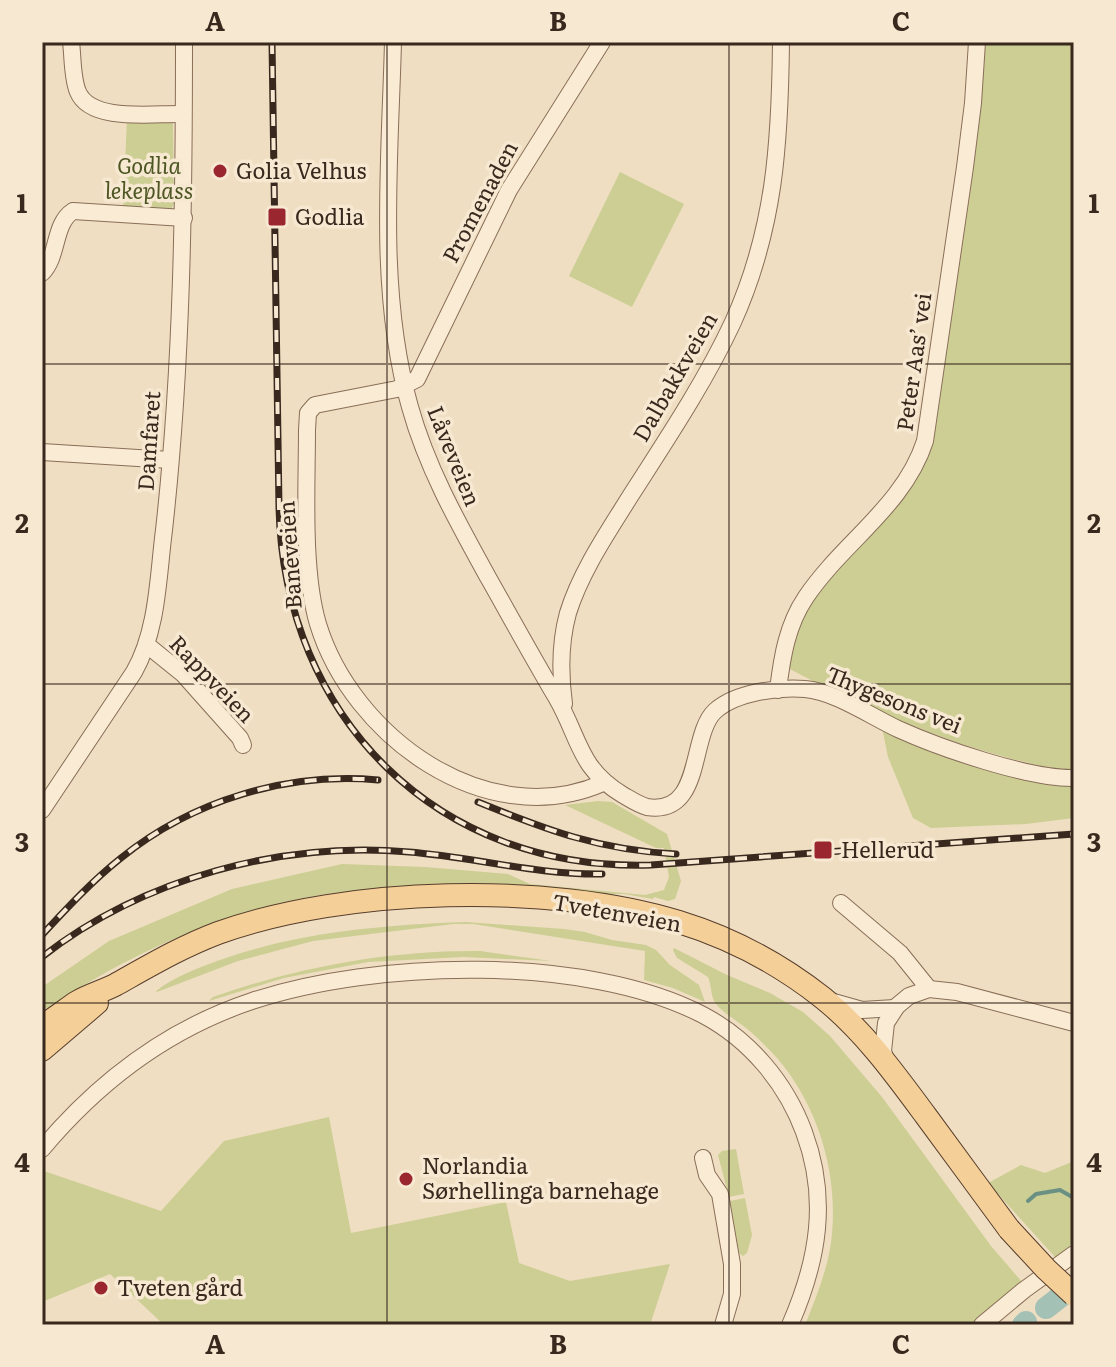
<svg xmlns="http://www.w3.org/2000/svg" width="1116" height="1367" font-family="Literata,serif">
<rect width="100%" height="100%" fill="#efdec1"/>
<g fill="#ccce94">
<path d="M982 42H1074V773C970 753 879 717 786 667L791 641 814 594 916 474Z"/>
<polygon points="127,119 171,121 173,124 174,203 171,210 123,211"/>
<polygon points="620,172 684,204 632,307 569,276"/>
<polygon points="882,727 1074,783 1074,818 1026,824 931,828 913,818 888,757"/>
<path d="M598 801 612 802 667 834 681 881 675 899 668 901 654 897 653 899 624 894C543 896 461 888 380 890 269 891 141 945 50 1007L42 1009V987L109 941 232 889 342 864 425 867 508 874 530 884 645 895 664 890 669 877 664 848H656L565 805Z"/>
<path d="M466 922 564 929 585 932 612 940 646 945 656 950 670 965 699 985 705 1002 673 988 644 980 645 951 473 924H453L313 941 238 961 157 992 156 991C174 977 196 969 217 961 297 932 382 925 466 922Z"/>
<path d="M674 948 727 975 770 993 803 1012 830 1036 882 1097 991 1246 1023 1283 971 1325H805C815 1300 825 1276 830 1249 841 1183 821 1109 777 1058 768 1048 757 1037 746 1028 735 1019 721 1012 714 1001 711 994 711 984 708 977L677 958 673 950Z"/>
<path d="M480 951 551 961 463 957 368 962 284 978 209 1001 213 997C298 967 390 950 480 951Z"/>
<polygon points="329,1117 351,1233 506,1202 519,1263 570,1281 670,1264 650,1325 164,1325 110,1274 42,1302 44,1171 161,1211 224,1141"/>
<polygon points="736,1149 744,1194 729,1197 718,1155 722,1151"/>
<polygon points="1074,1161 1074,1236 1070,1246 1056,1258 988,1183 1021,1165 1045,1173"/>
<polygon points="745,1198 752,1235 747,1253 743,1256 739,1253 730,1201"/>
</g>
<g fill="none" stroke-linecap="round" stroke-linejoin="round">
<polyline stroke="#6a9083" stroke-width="4" points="1028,1201 1036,1194 1060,1190 1074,1198"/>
<g stroke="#a4c1b6" stroke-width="22">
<polyline points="1046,1308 1074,1286"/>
<polyline points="1023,1325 1026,1322"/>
</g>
<g stroke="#896e58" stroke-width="18">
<g id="minor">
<path d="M71 42C73 57 72 78 78 92 91 123 155 113 183 114"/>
<path d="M393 42C390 161 377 291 410 407 427 468 458 523 489 579 511 618 533 658 556 697 580 738 578 768 623 795 630 799 639 805 647 807 704 816 689 735 715 711 736 692 778 687 805 689 834 691 872 717 898 729 940 748 1029 779 1074 778"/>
<path d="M602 42 509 190 417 379 397 389 315 405 308 413 307 430C307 487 302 570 318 624 352 736 486 834 603 783"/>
<path d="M42 273C59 256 53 224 73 211L184 218"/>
<polyline points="42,452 170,460"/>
<polyline points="147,645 183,674 240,738 243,745"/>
<path d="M778 690C782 657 787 625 806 597 843 542 904 506 925 441L965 167 973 103 977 42"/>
<path d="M564 704C560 674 560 642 568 613 581 571 608 532 631 495 667 439 705 382 733 322 775 229 780 142 781 42"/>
<path d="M42 810 134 672C158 630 158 576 164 530 182 368 184 205 184 42"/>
<polyline points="841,903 900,953 929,989"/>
<polyline points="830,1001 862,1010 895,1008"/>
<polyline points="887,1063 883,1051 886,1023 897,1006 909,996 929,989 957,992 1074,1023"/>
<path d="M42 1149C99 1081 168 1029 252 1001 375 960 586 954 703 1015 750 1040 786 1083 804 1132 829 1199 818 1261 790 1325"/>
<polyline points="703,1158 707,1175 720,1194 732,1264 732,1294 723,1325"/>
<polyline points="982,1325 1024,1290 1074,1254"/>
</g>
</g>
<g stroke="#573d2c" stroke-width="24">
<g id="major">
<path d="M42 1026C54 1019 65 1010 77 1002 89 995 103 991 115 985 149 966 181 947 218 933 346 887 549 882 679 922 731 938 780 964 823 998 864 1031 895 1074 926 1116 954 1154 981 1191 1009 1229"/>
<polyline points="42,1050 97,1003"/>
</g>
</g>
<use href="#minor" stroke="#faebd4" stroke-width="16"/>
<use href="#major" stroke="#f4cf97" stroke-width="22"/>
<g stroke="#38281d" stroke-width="7">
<g id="rail">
<path d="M272 42 279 508C284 718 438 872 651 865L1074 834"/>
<path d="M478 802C547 830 599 850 676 854"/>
<path d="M42 935C67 908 92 881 121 858 193 800 287 772 378 780"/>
<path d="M42 957C143 878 282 841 409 852 473 857 537 875 602 874"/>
</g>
</g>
<use href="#rail" stroke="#f6e8d1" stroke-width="4" stroke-dasharray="12" stroke-linecap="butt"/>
<g stroke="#573d2c" stroke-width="24" stroke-linecap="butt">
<polyline id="major-bridge" points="1009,1229 1046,1269 1074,1295"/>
</g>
<use href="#major-bridge" stroke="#f4cf97" stroke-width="22"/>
</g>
<path fill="none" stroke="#38281d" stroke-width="2" stroke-opacity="0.55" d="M387 42V1325M729 42V1325M42 364H1074M42 684H1074M42 1003H1074"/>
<g fill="#9a2630" stroke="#f6e8d1" stroke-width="3">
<circle cx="220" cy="171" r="8"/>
<rect x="267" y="207" width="20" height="20" rx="4"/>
<rect x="813" y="840" width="20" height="20" rx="4"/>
<circle cx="406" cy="1179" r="8"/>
<circle cx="101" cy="1288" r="8"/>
</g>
<g text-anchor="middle" stroke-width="7" stroke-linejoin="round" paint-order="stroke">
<g font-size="22" font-style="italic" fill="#4d5623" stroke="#f6e8d1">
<text x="149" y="174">Godlia<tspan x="149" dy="25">lekeplass</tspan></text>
</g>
<g font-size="22" fill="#38281d" stroke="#f6e8d1" text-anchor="start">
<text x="236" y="179">Golia Velhus</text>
<text x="295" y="225">Godlia</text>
<text x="841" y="858">Hellerud</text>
<text x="422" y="1174">Norlandia<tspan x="422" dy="25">Sørhellinga barnehage</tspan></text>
<text x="117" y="1296">Tveten gård</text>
</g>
<g font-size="22" fill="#38281d" stroke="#f6e8d1">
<text transform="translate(480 202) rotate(-62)" y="8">Promenaden</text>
<text transform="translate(914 362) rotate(-82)" y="8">Peter Aas’ vei</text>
<text transform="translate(675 377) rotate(-60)" y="8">Dalbakkveien</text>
<text transform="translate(149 441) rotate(-86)" y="8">Damfaret</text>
<text transform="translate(454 456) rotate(68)" y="8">Låveveien</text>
<text transform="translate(290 555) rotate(-94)" y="8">Baneveien</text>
<text transform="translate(212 679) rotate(46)" y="8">Rappveien</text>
<text transform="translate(894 700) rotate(22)" y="8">Thygesons vei</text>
<text transform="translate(617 913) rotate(10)" y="8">Tvetenveien</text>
</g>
</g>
<rect width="1116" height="1367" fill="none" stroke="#f6e8d1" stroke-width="88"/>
<rect x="44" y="44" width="1028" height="1279" fill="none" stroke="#38281d" stroke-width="3"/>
<g font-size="26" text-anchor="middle" font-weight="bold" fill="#38281d">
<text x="215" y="31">A</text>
<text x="558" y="31">B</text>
<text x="901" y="31">C</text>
<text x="22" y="213">1</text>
<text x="1094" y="213">1</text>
<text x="22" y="533">2</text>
<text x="1094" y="533">2</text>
<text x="22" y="852">3</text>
<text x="1094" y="852">3</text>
<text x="22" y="1172">4</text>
<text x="1094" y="1172">4</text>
<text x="215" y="1354">A</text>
<text x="558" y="1354">B</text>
<text x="901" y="1354">C</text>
</g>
</svg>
